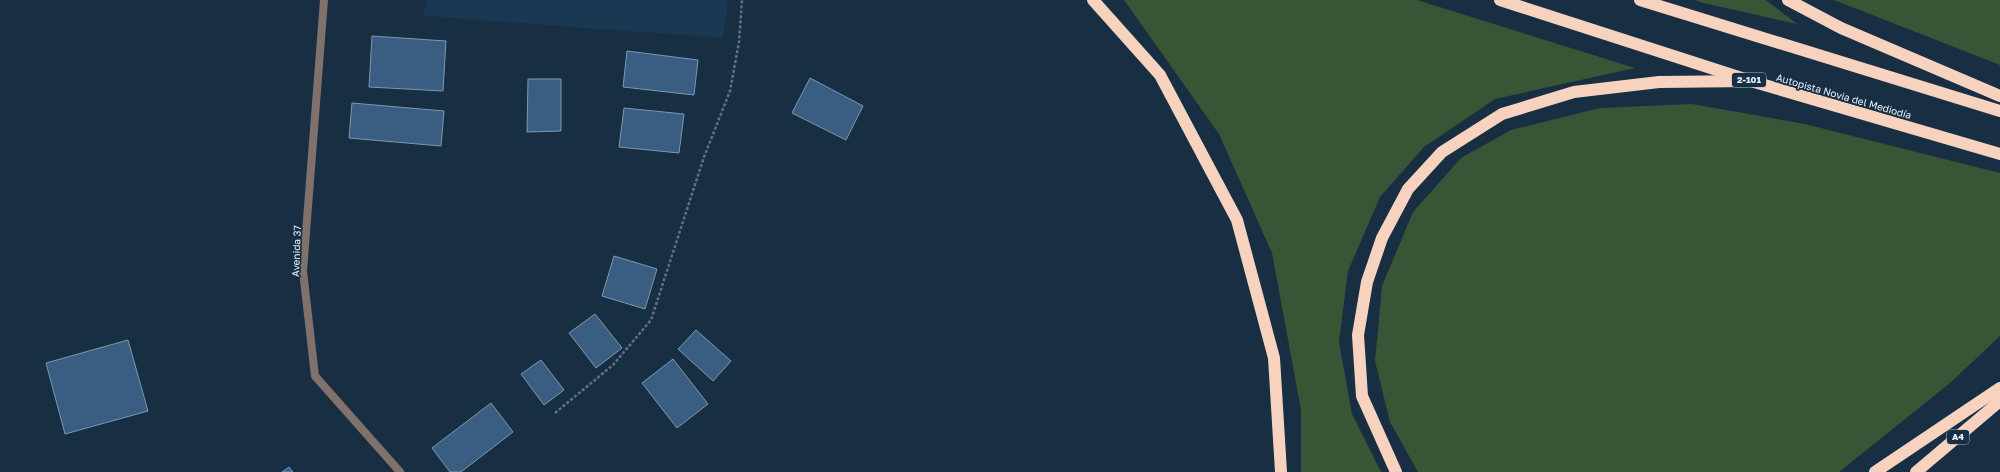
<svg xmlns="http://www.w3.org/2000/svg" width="2000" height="472" font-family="'Golos Text',sans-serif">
<rect width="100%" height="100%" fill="#172e43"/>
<polygon fill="#1b3852" points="427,0 728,0 723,38 423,16"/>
<g fill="#385535">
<polygon points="1124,0 1417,0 1635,68 1495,99 1424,147 1380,197 1348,271 1339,342 1352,414 1381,472 1301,472 1301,410 1272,253 1219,134"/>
<polygon points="1695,0 1766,0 1797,24 1704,3"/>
<polygon points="1834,0 2000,0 2000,65"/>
<polygon points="1692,104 1805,124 2000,173 2000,336 1950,383 1839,472 1418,472 1390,422 1375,361 1382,286 1413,212 1461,158 1511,130 1600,108"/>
</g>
<g fill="#395e81" stroke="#7d98b1">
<polygon points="372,36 446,41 443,91 369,87"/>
<polygon points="627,51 698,60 694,95 623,87"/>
<polygon points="810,78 863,106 846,140 792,113"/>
<polygon points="528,79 561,79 561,131 527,132"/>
<polygon points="352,103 444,111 441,146 349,138"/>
<polygon points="624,108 684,114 679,153 619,147"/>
<polygon points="614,256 657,269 645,309 602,296"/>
<polygon points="595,314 622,348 596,368 569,333"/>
<polygon points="696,330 731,361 713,381 678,349"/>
<polygon points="128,340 148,411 65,434 46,363"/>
<polygon points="673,359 708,404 677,428 642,383"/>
<polygon points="541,360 564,390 544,405 521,374"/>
<polygon points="491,403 513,432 461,472 450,472 432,448"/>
<polygon points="289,467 293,472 282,472"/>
</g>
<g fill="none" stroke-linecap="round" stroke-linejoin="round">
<polyline stroke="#5f7284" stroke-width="2.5" stroke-dasharray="3 2" stroke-linecap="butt" points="555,413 613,365 651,320 704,157 730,91 739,42 742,0"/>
<polyline stroke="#80726a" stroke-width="8" points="324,0 303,271 315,376 400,472"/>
<g stroke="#f6d2bf" stroke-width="12">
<polyline points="1093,0 1160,75 1237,220 1274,358 1281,472"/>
<polyline points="1500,0 1751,81 2000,154"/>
<polyline points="1640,0 2000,111"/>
<polyline points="1788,0 1841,28 2000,96"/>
<polyline points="1396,472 1362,396 1358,335 1367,282 1382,238 1408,189 1442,152 1502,114 1574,92 1659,82 1751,81"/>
<polyline points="1875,472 2000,388"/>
<polyline points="1916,472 2000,401"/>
</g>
</g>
<g text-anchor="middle" stroke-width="3.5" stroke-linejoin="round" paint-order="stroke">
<g fill="#172e43" stroke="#a9b8c7" stroke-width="1">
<rect x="1732" y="73" width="34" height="14" rx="3"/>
<rect x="1947" y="430" width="22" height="14" rx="3"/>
</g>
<g font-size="9" font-weight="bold" fill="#e8f3ff">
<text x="1749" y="83">2-101</text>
<text x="1958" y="440">A4</text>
</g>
<g font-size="10" fill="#e8f3ff" stroke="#172e43">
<text transform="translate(1844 96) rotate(16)" y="4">Autopista Novia del Mediodía</text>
<text transform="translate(296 251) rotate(-88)" y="4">Avenida 37</text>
</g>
</g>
</svg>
